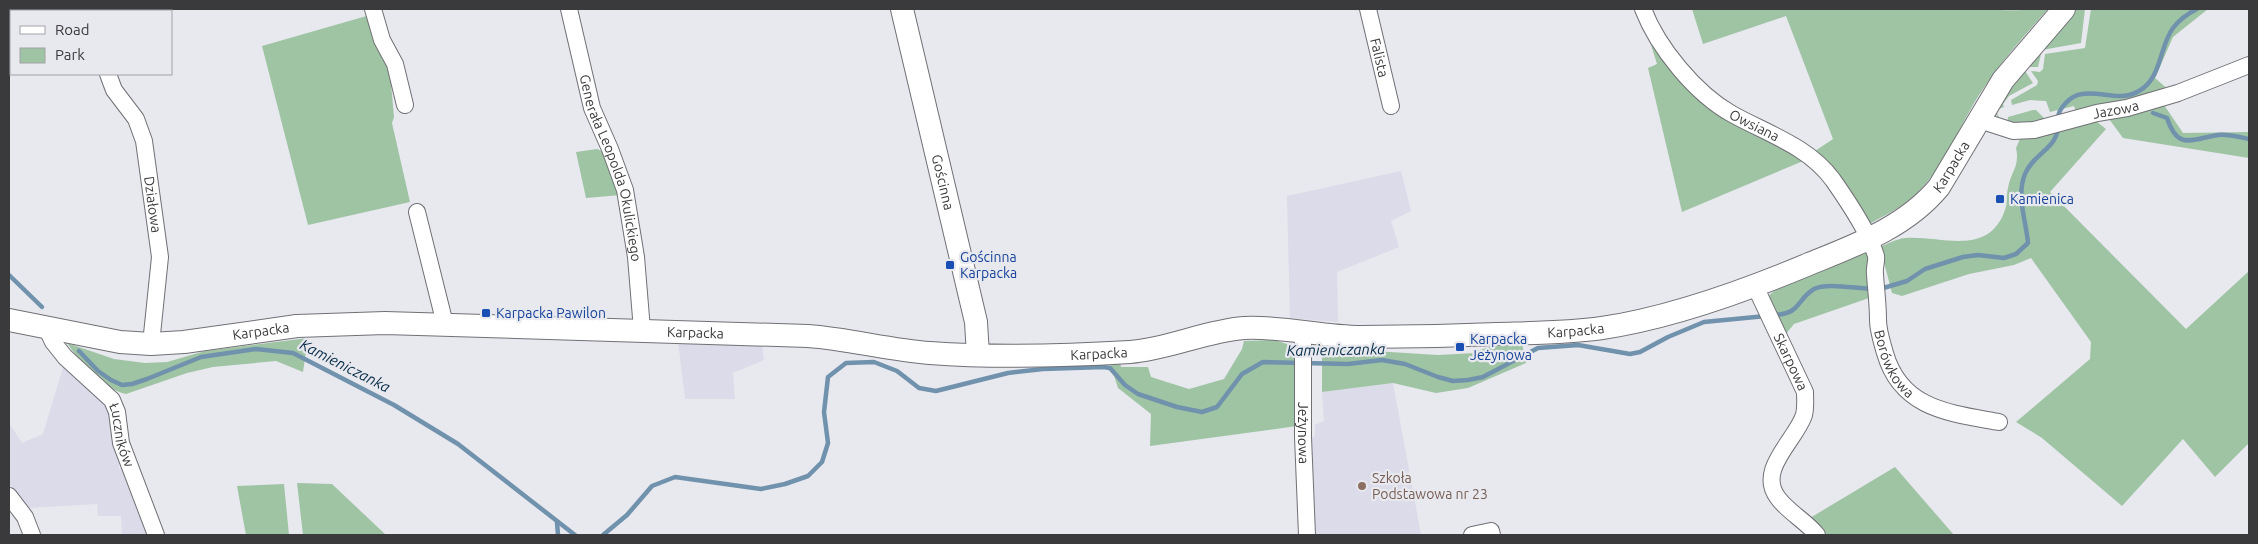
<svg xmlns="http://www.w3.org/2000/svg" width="2258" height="544" font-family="Ubuntu,sans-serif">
<rect width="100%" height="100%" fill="#e8e8ef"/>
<g fill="#dbdbe9">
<polygon points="1401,171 1411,211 1391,221 1399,247 1337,272 1338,322 1290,318 1287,196"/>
<polygon points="678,341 762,346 764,360 733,373 735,399 685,399"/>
<polygon points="64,364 105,402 111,413 118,445 119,469 127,470 153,535 122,535 121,516 98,516 97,504 29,508 9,484 9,423 22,443 43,434"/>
<polygon points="1393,383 1421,535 1314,535 1312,437 1315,436 1315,425 1324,421 1322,392"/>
</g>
<g fill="#9fc4a4">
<path d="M1692 9H1996C2005 12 2035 9 2048 9 2023 37 1999 64 1979 95 1958 128 1944 168 1915 195 1901 208 1884 216 1867 225L1812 153 1833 139 1786 16 1703 44Z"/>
<polygon points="2074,9 2085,9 2081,43 2042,50 2038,67 2026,67 2025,71 2033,83 2009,96 2003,104 2004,107 1996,110 2000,121 1994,111 2010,83"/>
<polygon points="2091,9 2208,9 2173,37 2155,78 2170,91 2076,112 2074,106 2050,112 2046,101 2030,100 2012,105 2011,100 2037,85 2038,81 2031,71 2040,72 2043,69 2045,54 2085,48"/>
<polygon points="370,15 390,72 394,117 392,123 410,202 308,225 262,46"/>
<polygon points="1645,26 1677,72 1808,159 1682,212 1648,68 1657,64"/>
<polygon points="2162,102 2183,133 2249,132 2249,158 2123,138 2109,119"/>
<polygon points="2033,110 2036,110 2046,120 2035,124 2007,124 2008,117"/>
<path d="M2096 121 2106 129 2050 192 2186 329 2249 271V443L2215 477 2183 439 2122 506 2042 438 2016 422 2090 359 2091 342 2031 258 2014 265 1969 274 1902 296 1892 293 1880 247C1887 244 1896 239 1905 238 1941 235 1988 258 2005 210 2008 202 2006 195 2008 188 2011 171 2020 167 2016 148L2020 139Z"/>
<polygon points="597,149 608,154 621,195 586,198 576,152"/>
<polygon points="1868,252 1869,298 1794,324 1785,335 1767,297 1774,291"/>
<path d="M308 338 303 372 276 361 213 367 187 373 126 394C106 391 78 359 67 343L114 359 145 363 167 362 205 351Z"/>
<polygon points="1274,340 1287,344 1295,355 1297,426 1150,446 1151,414 1118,388 1110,363 1120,362 1121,367 1148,367 1151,377 1189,389 1224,379 1242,349 1244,341"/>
<polygon points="1501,344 1522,344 1526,363 1468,388 1436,393 1393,383 1322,392 1322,350 1326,348 1438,355 1476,353 1476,351"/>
<polygon points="1895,467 1954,535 1826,535 1810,518"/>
<polygon points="297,483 332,484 386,535 303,535"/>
<polygon points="284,484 289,535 246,535 237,486"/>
</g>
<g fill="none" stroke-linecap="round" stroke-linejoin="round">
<g stroke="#7092ad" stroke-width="4.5">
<path d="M2153 113 2167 118C2178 151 2191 139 2218 135 2228 134 2239 137 2249 139"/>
<path d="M2058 120C2057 109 2071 95 2082 94 2102 91 2121 102 2139 91 2162 78 2159 47 2173 28 2179 20 2189 13 2197 9"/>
<polyline points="9,275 42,307"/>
<path d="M1880 289 1907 281 1925 269 1963 257 1978 255 2004 258 2016 254 2028 243C2026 220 2016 196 2025 174 2033 154 2056 149 2058 128"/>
<path d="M1774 315C1801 314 1796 300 1814 289 1827 282 1857 289 1873 289"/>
<polyline points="79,351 98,371 111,380 122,385 132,384 147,379 201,357 256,349 293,353 394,405 458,444 575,535"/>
<polyline points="557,522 558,535"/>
<polyline points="603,535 627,515 652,486 675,477 761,489 785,484 808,476 822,462 828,443 824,412 828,377 846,363 874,362 897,371 919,388 936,391 1008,373 1043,369 1103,367 1110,368 1125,385 1138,394 1177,407 1202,412 1217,407 1242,374 1263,362 1348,364 1382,360 1405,364 1438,377 1453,381 1468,380 1483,377 1538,348 1578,345 1630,354 1640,352 1668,337 1704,322 1766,316"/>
</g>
<g stroke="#707076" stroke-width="18">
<g id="street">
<polyline points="373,9 382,40 395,64 405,105"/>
<path id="s1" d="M569 9 592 108 610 149 625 190 636 257 642 330"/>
<path id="s2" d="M1368 9 1391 106"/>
<path id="s3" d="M1643 9C1658 48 1696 94 1732 114 1768 134 1808 146 1833 180 1847 200 1869 232 1876 256 1877 261 1874 268 1875 274 1876 290 1878 304 1878 320 1878 331 1882 342 1885 353 1901 409 1949 413 1999 422"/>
<polyline points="63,11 69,9"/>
<polyline points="124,11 125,9"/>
<polyline points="9,25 11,26"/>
<path id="s4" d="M108 74 114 90 136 119 144 141 160 257 151 344"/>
<path id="s5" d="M1979 120 2013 131 2034 130 2097 113 2127 108 2178 93 2249 65"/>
<polyline points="417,212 445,324"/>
<path id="s6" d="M1755 286 1805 392C1805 400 1806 407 1804 415 1796 440 1756 470 1778 498 1788 512 1806 521 1817 535"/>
<path id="s7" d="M46 327 53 342 65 357 112 400 117 412 121 443 156 535"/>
<path id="s8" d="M1303 332V437L1307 535"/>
<polyline points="9,496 25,517 32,535"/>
<polyline points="1472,535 1491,531 1492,535"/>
</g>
</g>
<g stroke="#707076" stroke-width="24">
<g id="secondary">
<path id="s9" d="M902 9 976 322 978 355"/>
<path id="s10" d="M9 320 120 342 151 344 184 342 297 326 385 323 808 336C849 339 889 350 930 353 996 358 1063 356 1130 352 1169 349 1205 331 1244 328 1284 326 1322 337 1361 337 1406 337 1452 336 1497 334 1532 333 1567 333 1602 328 1669 318 1747 290 1809 264 1856 245 1906 227 1939 187L2003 80 2064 9"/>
</g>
</g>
<use href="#street" stroke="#fff" stroke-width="16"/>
<use href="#secondary" stroke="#fff" stroke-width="22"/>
</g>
<g fill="#1a4fb4" stroke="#e8e8ef" stroke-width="2">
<rect x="1995" y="194" width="10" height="10" rx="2.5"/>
<rect x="945" y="260" width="10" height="10" rx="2.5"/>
<rect x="481" y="308" width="10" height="10" rx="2.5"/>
<rect x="1455" y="342" width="10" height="10" rx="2.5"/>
</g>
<circle fill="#8d6e63" stroke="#e8e8ef" stroke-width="2" cx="1362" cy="486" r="5"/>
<g text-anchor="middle" stroke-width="4.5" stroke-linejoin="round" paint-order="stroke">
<g font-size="14" fill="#3a3a3c" stroke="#e8e8ef">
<text dy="5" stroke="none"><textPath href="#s2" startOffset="50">Falista</textPath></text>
<text dy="5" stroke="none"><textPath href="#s5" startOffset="141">Jazowa</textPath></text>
<text dy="5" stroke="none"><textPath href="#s3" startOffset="165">Owsiana</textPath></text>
<text dy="5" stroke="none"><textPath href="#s10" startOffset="1995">Karpacka</textPath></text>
<text dy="5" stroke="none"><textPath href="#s1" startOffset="165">Generała Leopolda Okulickiego</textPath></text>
<text dy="5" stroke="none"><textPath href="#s9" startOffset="178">Gościnna</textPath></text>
<text dy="5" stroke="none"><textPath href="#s4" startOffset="141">Działowa</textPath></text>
<text dy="5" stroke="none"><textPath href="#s10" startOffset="1575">Karpacka</textPath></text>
<text dy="5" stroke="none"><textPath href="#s10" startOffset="255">Karpacka</textPath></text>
<text dy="5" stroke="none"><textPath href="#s10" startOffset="690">Karpacka</textPath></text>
<text dy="5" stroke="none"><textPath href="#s10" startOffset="1095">Karpacka</textPath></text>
<text dy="5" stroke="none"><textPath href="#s3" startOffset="461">Borówkowa</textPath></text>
<text dy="5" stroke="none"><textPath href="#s6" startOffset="84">Skarpowa</textPath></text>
<text dy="5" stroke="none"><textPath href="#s8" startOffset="101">Jeżynowa</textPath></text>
<text dy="5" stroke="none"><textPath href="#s7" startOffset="136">Łuczników</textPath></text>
</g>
<g font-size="14" fill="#164399" stroke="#e8e8ef" text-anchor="start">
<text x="2010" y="204">Kamienica</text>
<text x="960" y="262">Gościnna<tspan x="960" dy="16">Karpacka</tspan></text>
<text x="496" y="318">Karpacka Pawilon</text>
<text x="1470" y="344">Karpacka<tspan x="1470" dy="16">Jeżynowa</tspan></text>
</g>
<g font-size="14" fill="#785e54" stroke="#e8e8ef" text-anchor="start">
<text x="1372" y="483">Szkoła<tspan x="1372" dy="16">Podstawowa nr 23</tspan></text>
</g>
<g font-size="15" font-style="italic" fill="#052c46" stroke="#e8e8ef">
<text transform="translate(1336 350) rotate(-1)" y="5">Kamieniczanka</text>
<text transform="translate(345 366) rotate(27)" y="5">Kamieniczanka</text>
</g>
</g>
<rect width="2258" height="544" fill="none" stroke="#3a3a3c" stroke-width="20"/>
<rect x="10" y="10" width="162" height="65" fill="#e8e8ef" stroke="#a2a2a7"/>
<rect x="20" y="26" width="25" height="8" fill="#ffffff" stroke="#a2a2a7"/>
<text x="55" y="35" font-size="15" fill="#3a3a3c">Road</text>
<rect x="20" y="48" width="25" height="15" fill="#9fc4a4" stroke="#a2a2a7"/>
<text x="55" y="60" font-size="15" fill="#3a3a3c">Park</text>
</svg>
